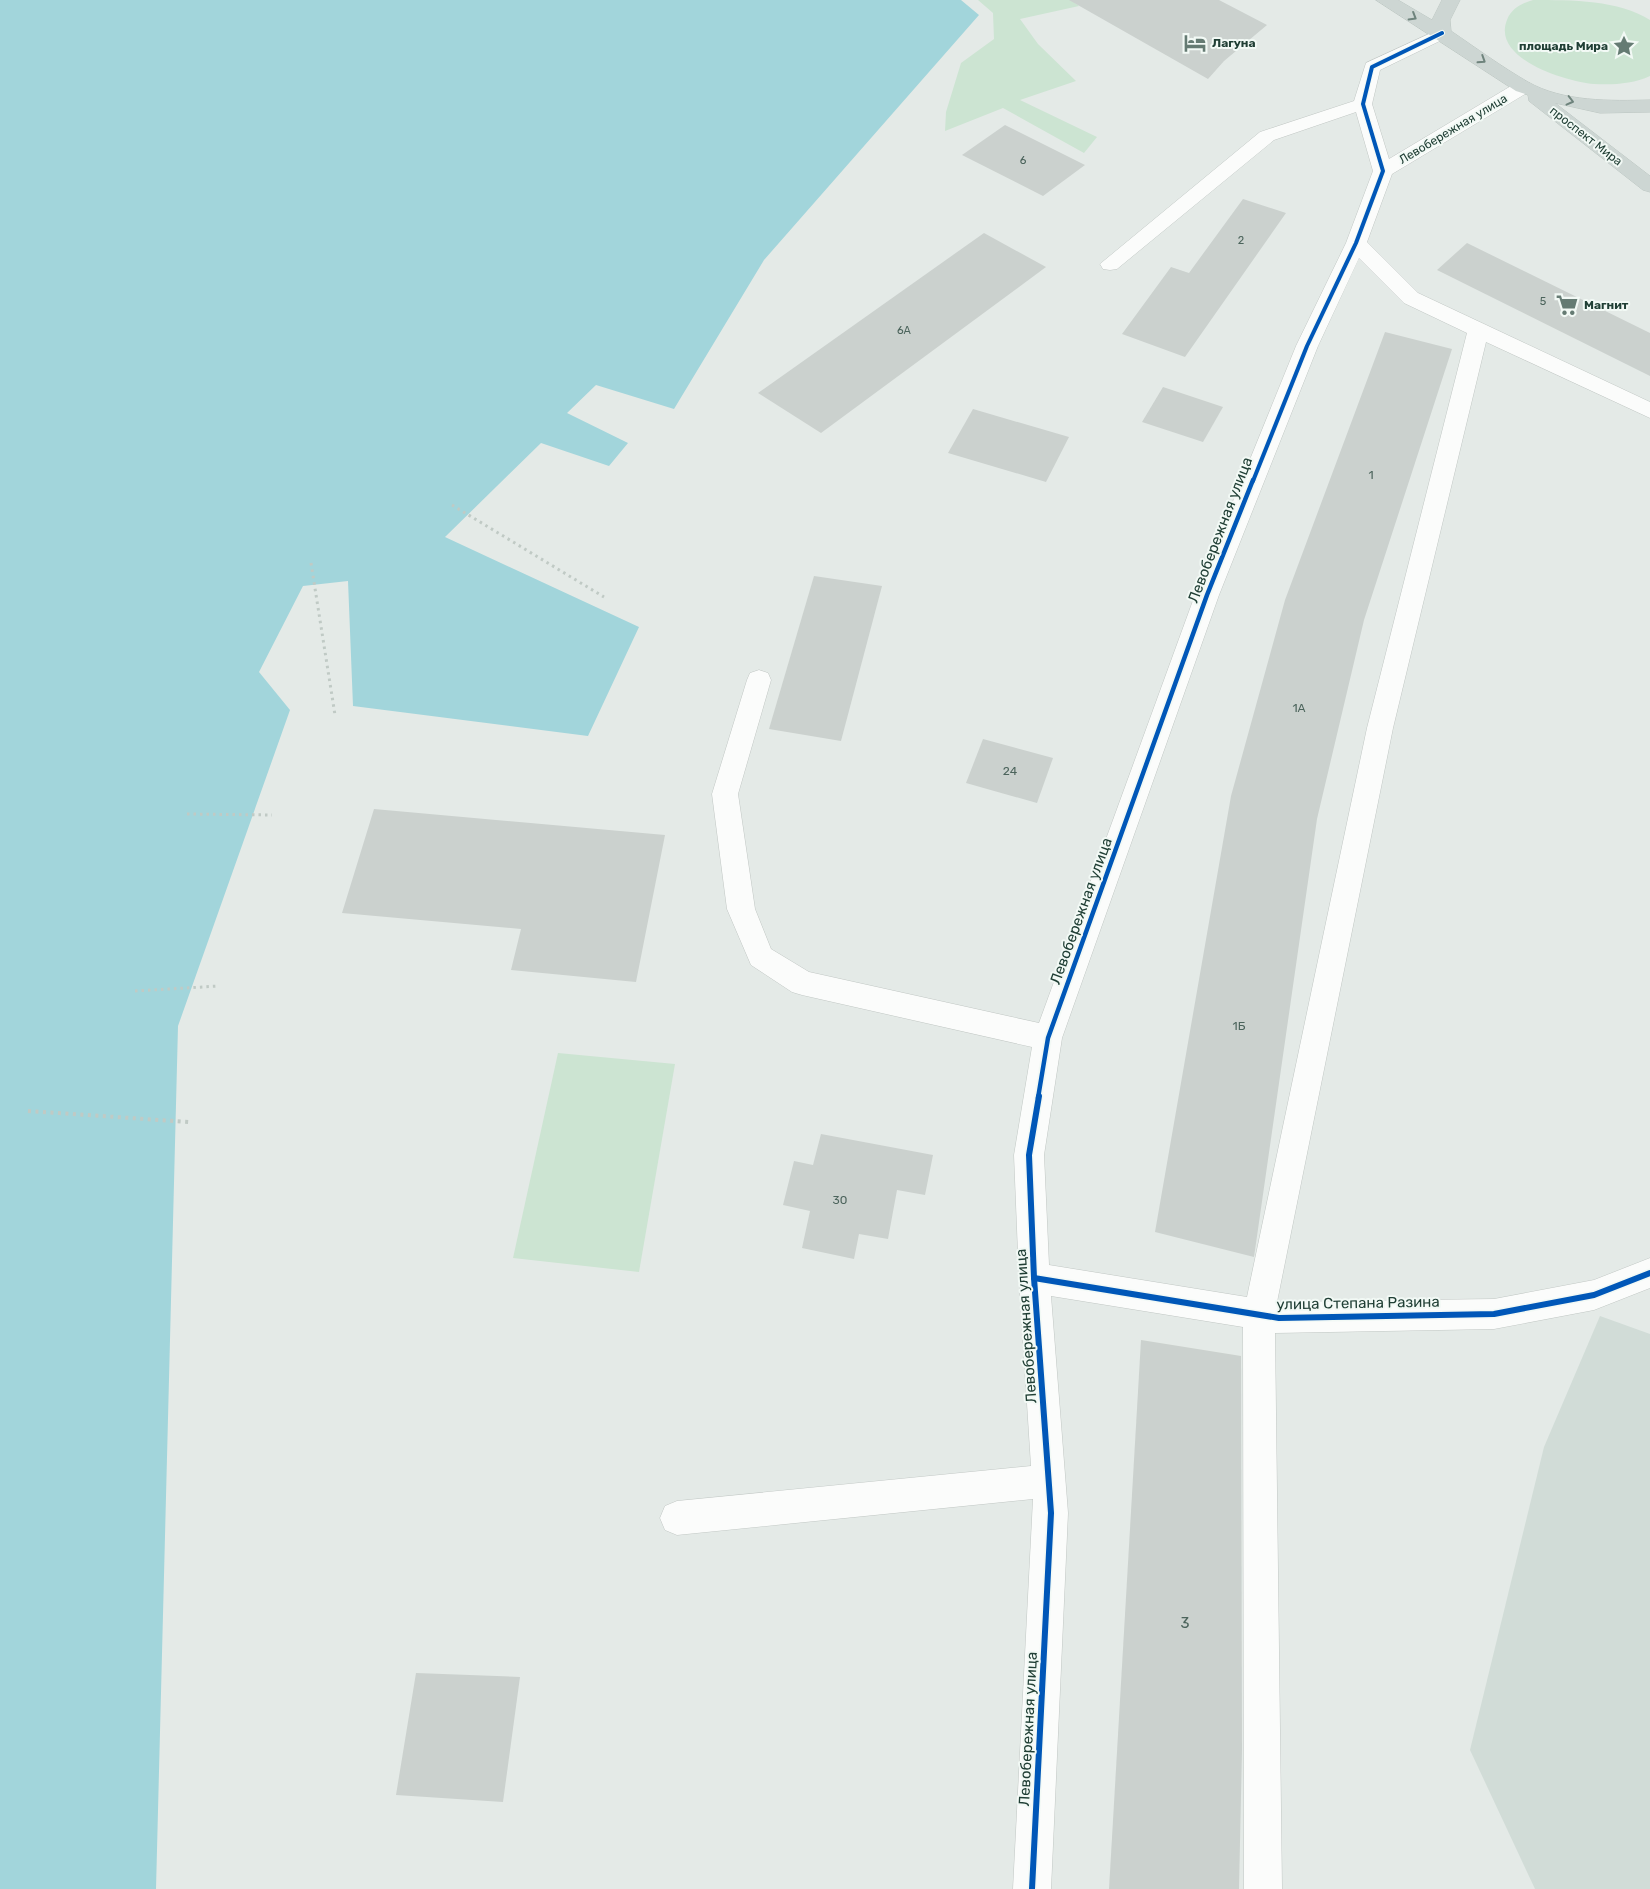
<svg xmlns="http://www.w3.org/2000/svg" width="1650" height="1889" font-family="Rubik,sans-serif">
<rect width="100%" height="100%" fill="#e4eae7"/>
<polygon fill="#d1dcd7" points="1600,1316 1650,1334 1650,1889 1535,1889 1470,1750 1544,1447"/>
<g fill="#cce4d2">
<polygon points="978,0 1071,0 1079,6 1020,19 1038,44 1076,81 1020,100 1097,137 1084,153 1003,108 945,131 946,112 961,63 994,39 993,13"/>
<path d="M1533 0C1572 0 1619 0 1650 20V76C1633 84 1613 85 1594 84 1567 82 1491 59 1507 20 1511 9 1522 3 1533 0Z"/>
<polygon points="558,1053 675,1064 639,1272 513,1258"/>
</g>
<polygon fill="#a2d5db" points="0,0 961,0 979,15 764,260 674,409 596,385 567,413 628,443 609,466 541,443 445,537 639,627 588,736 353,706 348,581 303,586 259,672 290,710 178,1026 156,1889 0,1889"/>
<g fill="#cbd1ce">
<polygon points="1069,0 1219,0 1267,25 1224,61 1208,79"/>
<polygon points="1005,125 1085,165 1043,196 962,155"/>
<polygon points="1243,199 1286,213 1185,357 1122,334 1171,267 1189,273"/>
<polygon points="984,233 1046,267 821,433 758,393"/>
<polygon points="1467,243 1650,333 1650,376 1437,270"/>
<polygon points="1385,332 1452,349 1364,620 1317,819 1254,1257 1155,1232 1231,796 1285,600"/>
<polygon points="1163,387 1223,407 1203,442 1142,422"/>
<polygon points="973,409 1069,437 1046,482 948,453"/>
<polygon points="814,576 882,586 841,741 769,729"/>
<polygon points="983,739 1053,758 1037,803 966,783"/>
<polygon points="374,809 665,835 636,982 511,970 521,929 342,913"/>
<polygon points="821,1134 933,1155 925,1195 897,1190 888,1239 859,1234 854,1259 802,1248 810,1211 783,1205 794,1161 813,1165"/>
<polygon points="1141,1340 1241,1356 1242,1750 1239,1889 1109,1889"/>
<polygon points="416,1673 520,1677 503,1802 396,1795"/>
</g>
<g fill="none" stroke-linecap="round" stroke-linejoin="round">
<g stroke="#c1c7c4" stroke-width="1">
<path id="minor" d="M1442 28 1448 29 1451 33 1448 37 1380 70 1372 104 1389 159 1516 83H1530L1532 87 1530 91 1392 174 1367 242 1418 293 1650 402V418L1486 342 1393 728 1277 1302 1494 1299 1594 1280 1650 1258V1288L1594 1310 1494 1329 1275 1333 1282 1889H1244L1243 1327 1051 1296 1068 1513 1051 1889H1013L1033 1499 677 1535 665 1530 660 1518 665 1506 677 1501 1031 1466 1019 1278 1014 1155 1032 1047 802 995 792 992 751 965 727 909 712 794 747 680 750 673 759 670 768 673 771 680 738 794 755 909 771 949 809 972 1039 1023 1195 595 1296 346 1346 243 1373 171 1356 112 1274 140 1117 269 1110 270 1103 269 1100 264 1260 132 1354 101 1366 63ZM1359 258 1404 303 1467 333 1367 728 1247 1297 1049 1265 1044 1155 1062 1038 1219 595 1318 346Z"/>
</g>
<g stroke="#bcc6c2" stroke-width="1">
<path id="major" d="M1376 0H1398L1432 20 1442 0H1460L1450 20 1451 31C1476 48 1502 67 1528 82 1563 102 1611 101 1650 100V112L1600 113 1555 103 1650 176V192L1643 190 1529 101 1528 95 1516 91Z"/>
</g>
<g stroke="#c0cac5" stroke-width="3" stroke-dasharray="2.5 4" stroke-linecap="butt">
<polyline points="452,505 604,597"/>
<polyline points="311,563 335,715"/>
<polyline points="187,814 272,815"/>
<polyline points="135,991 219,986"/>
</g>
<polyline stroke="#c0cac5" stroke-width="4" stroke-dasharray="3 4.5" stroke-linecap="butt" points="28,1111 189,1122"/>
<use href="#minor" fill="#fbfcfb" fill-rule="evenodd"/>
<use href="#major" fill="#cdd6d3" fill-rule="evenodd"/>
<g stroke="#f2f9f5" stroke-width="6">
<polyline id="cycleway-far2" points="1253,481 1307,346 1356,243 1383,171 1363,104 1372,67 1442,33"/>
</g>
<g stroke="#f2f9f5" stroke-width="8">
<polyline id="cycleway-far1" points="1038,1098 1048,1038 1207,595 1253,480"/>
</g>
<g stroke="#f2f9f5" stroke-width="9">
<g id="cycleway">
<polyline points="1034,1278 1279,1318 1494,1314 1594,1295 1650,1273"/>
<polyline points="1032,1889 1051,1513 1034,1278 1029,1155 1039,1096"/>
</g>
</g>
<use href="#cycleway-far2" stroke="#0057b8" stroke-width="4"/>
<use href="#cycleway-far1" stroke="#0057b8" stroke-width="4.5"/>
<use href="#cycleway" stroke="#0057b8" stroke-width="6"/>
</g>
<defs><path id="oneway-chevron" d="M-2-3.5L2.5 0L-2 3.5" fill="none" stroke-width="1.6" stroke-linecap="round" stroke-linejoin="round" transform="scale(1.25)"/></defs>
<g stroke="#6e837c">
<use href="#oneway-chevron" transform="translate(1413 17) rotate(31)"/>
<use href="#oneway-chevron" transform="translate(1482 60) rotate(33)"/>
<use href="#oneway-chevron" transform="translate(1570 101) rotate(14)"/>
</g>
<defs>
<g id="hotel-bare" transform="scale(1.725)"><path d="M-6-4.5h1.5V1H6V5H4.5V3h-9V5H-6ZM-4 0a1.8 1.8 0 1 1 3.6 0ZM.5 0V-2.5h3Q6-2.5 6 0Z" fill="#657b73" stroke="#f2f9f5" stroke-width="2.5" paint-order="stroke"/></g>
<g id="sight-bare" transform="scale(1.725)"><path d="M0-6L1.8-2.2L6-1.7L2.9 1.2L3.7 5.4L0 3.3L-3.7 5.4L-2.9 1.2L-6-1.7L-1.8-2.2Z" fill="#657b73" stroke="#f2f9f5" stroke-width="2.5" paint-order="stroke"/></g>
<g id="supermarket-bare" transform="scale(1.725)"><path d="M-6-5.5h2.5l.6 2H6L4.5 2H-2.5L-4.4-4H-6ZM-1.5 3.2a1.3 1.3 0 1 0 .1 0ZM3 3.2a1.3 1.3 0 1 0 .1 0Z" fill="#657b73" stroke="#f2f9f5" stroke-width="2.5" paint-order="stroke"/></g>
</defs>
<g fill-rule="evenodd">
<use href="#hotel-bare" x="1195" y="43"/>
<use href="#sight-bare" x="1624" y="46"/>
<use href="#supermarket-bare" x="1567" y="305"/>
</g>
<g text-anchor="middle" stroke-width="4" stroke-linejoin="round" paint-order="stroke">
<g font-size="11" fill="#4c645c">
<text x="1023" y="164">6</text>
<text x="1241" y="244">2</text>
<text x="1543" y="305">5</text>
<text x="904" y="334">6А</text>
</g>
<g font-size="12" font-weight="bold" fill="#203f35" stroke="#f2f9f5" text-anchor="start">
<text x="1212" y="47">Лагуна</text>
<text x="1608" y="50" text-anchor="end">площадь Мира</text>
<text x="1584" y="309">Магнит</text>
</g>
<g font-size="12" fill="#203f35" stroke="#f2f9f5">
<text transform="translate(1453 129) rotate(-31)" y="4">Левобережная улица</text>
<text transform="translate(1586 136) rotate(38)" y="4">проспект Мира</text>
</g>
<g font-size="12" fill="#4c645c">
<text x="1371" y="479">1</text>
<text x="1299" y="712">1А</text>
<text x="1010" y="775">24</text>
<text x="1239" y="1030">1Б</text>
<text x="840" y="1204">30</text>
</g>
<g font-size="15" fill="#203f35" stroke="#f2f9f5">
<text transform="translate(1220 530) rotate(-69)" y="5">Левобережная улица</text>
<text transform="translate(1081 911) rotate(-70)" y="5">Левобережная улица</text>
<text transform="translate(1358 1303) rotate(-1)" y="5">улица Степана Разина</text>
<text transform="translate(1026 1326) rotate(-94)" y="5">Левобережная улица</text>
<text transform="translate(1028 1729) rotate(-87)" y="5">Левобережная улица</text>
</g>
<g font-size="15" fill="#4c645c">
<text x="1185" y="1628">3</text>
</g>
</g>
</svg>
